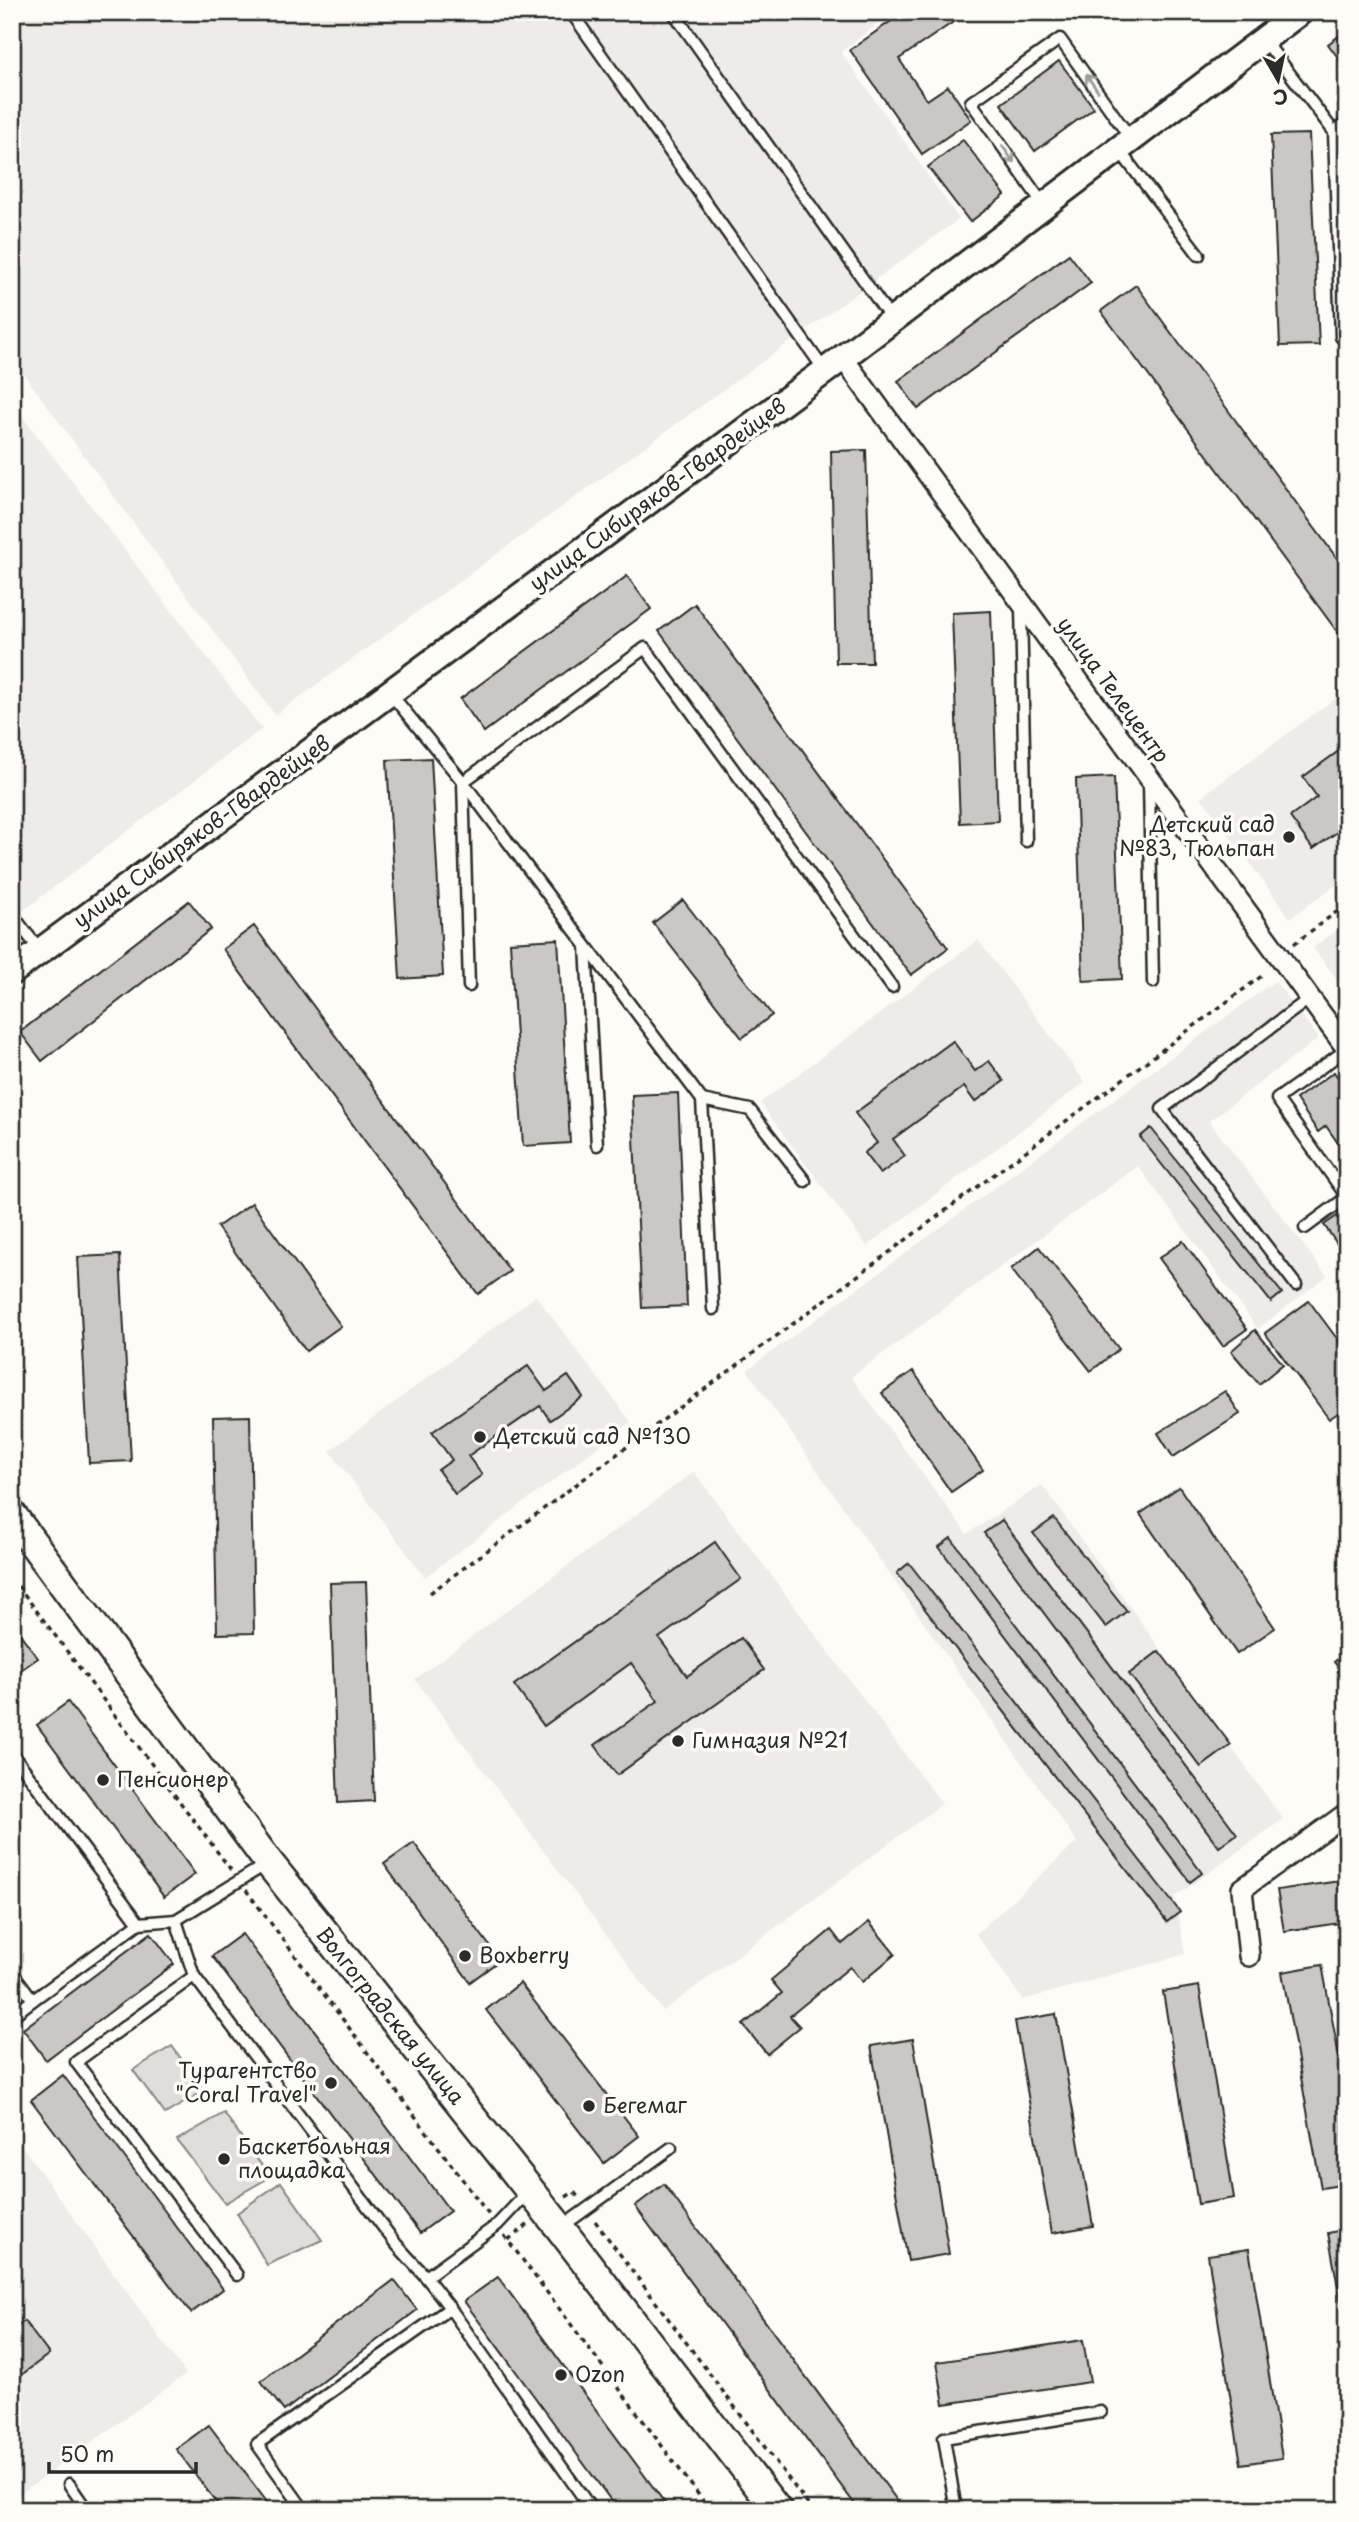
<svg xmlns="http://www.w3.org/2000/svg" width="1359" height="2522" font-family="'Playpen Sans',sans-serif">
<rect width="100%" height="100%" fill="#fdfcf7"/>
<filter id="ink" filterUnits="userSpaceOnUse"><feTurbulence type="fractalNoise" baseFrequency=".0143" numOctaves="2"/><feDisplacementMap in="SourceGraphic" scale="14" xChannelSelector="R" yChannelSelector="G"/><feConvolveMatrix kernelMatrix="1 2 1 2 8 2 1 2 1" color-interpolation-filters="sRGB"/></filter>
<g filter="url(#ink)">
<g fill="#edece8">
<polygon points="12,12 893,12 841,52 959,219 275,715 12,358"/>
<polygon points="12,403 262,729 12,919"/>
<polygon points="1347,690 1347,877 1290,918 1201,797"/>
<polygon points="1347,922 1347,992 1313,948"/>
<polygon points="978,940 1085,1082 867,1246 760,1103"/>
<polygon points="1275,981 1319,1038 1209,1121 1327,1276 1258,1329 1138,1166 851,1377 967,1534 1042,1485 1283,1819 1175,1897 1185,1954 1023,2000 976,1934 1077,1842 747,1370"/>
<polygon points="536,1296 631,1422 425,1577 330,1451"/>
<polygon points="694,1472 942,1804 663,2011 415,1679"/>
<polygon points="12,2132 186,2374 12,2500"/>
</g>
<g fill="#dfdeda" stroke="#858482" stroke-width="2">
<polygon points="172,2046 204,2091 165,2114 133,2070"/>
<polygon points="224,2113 270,2177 225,2203 177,2140"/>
<polygon points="281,2182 322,2240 267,2265 237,2213"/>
</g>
<g fill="#c9c8c4" stroke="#2b2b2b" stroke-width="2">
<polygon points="904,12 968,12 899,59 927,100 948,86 971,120 922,154 850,50"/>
<polygon points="1347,30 1347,70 1328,44"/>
<polygon points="1059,61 1094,108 1035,151 1001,104"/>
<polygon points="1309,134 1319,345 1280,346 1271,135"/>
<polygon points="963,140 1005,195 970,222 928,167"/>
<polygon points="1069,254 1091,283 918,409 898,381"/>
<polygon points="1136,285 1347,572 1347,645 1101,311"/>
<polygon points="866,450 872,663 836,663 831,451"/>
<polygon points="627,576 651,609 484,732 460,699"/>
<polygon points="695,604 948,948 911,975 659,631"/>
<polygon points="991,611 998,821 960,823 952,613"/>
<polygon points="1347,745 1347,803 1337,810 1347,825 1313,849 1290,817 1317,797 1303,777"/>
<polygon points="431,758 443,976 400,979 387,760"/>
<polygon points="1114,777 1122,979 1083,981 1076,779"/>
<polygon points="683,900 772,1015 742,1038 653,923"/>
<polygon points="189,901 211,929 42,1061 20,1032"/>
<polygon points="254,926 510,1271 478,1294 223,949"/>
<polygon points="558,939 570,1143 523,1146 510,942"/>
<polygon points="953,1041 975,1071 989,1061 1004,1081 975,1102 964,1087 893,1139 905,1156 880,1174 864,1153 877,1143 855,1113"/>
<polygon points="1334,1072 1347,1090 1347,1156 1326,1126 1318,1132 1296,1099"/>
<polygon points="678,1093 687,1306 642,1308 632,1095"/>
<polygon points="1151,1128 1282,1293 1271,1302 1140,1137"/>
<polygon points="252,1203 341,1326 306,1351 217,1227"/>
<polygon points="1347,1209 1347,1258 1324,1225"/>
<polygon points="1183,1241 1247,1329 1223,1346 1159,1258"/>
<polygon points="1039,1247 1119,1349 1091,1371 1011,1269"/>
<polygon points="120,1255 131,1461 89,1463 78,1257"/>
<polygon points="1309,1301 1347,1352 1347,1407 1329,1419 1265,1333"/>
<polygon points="1255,1330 1283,1364 1259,1384 1231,1351"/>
<polygon points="528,1366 546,1391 568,1376 583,1397 550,1420 540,1406 468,1456 482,1475 455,1494 438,1470 452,1460 432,1432"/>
<polygon points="913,1371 983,1470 951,1492 882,1393"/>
<polygon points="1225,1391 1240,1414 1173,1457 1158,1433"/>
<polygon points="250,1416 254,1633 217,1634 213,1417"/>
<polygon points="1179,1487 1275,1628 1237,1654 1140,1514"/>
<polygon points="1054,1518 1127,1611 1106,1627 1033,1533"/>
<polygon points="1002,1520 1237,1834 1219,1847 984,1533"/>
<polygon points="951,1538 1202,1873 1190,1882 939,1547"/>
<polygon points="715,1542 741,1579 659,1638 687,1676 741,1638 764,1670 617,1775 595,1745 658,1701 631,1663 544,1726 514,1685"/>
<polygon points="909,1563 1180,1912 1167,1922 897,1573"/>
<polygon points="366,1582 374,1801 338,1803 330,1583"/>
<polygon points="12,1623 38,1658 12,1676"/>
<polygon points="1159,1651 1231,1745 1201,1767 1129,1674"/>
<polygon points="1347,1652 1347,1679 1334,1662"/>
<polygon points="68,1702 195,1874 164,1897 37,1725"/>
<polygon points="414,1843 500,1960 470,1982 384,1864"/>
<polygon points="1347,1880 1347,1922 1284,1931 1277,1890"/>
<polygon points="869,1922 895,1954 862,1982 850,1967 790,2016 800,2027 767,2054 743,2025 782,1993 771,1980 831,1930 842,1944"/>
<polygon points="151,1933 174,1964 46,2060 23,2029"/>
<polygon points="242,1934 450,2211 420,2233 212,1956"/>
<polygon points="1322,1965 1347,2099 1347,2184 1321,2188 1282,1972"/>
<polygon points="520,1983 639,2136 604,2163 486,2010"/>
<polygon points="1199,1986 1234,2198 1198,2204 1163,1992"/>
<polygon points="1056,2014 1093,2226 1052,2233 1015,2021"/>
<polygon points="913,2039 949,2254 908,2261 871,2046"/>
<polygon points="63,2075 223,2289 191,2313 31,2100"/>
<polygon points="664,2184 904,2510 859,2510 635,2206"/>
<polygon points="1347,2229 1347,2336 1328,2233"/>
<polygon points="1249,2249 1282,2458 1241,2464 1208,2255"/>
<polygon points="498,2277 670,2510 618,2510 464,2301"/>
<polygon points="394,2280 417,2310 284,2411 261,2381"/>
<polygon points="24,2321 49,2354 12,2382 12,2330"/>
<polygon points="1083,2340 1090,2382 944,2404 937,2362"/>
<polygon points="209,2425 273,2510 222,2510 176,2449"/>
</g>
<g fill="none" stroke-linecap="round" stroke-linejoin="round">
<g stroke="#2b2b2b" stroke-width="15">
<g id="service">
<polyline points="571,12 825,371"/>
<polyline points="673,12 892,320"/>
<polyline points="1265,41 1347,149"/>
<polyline points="1119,150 1199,255"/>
<polyline points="1043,204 971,102 1060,39 1131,139"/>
<polyline points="1341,337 1334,132 1347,122"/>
<polyline points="1021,607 1026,841"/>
<polyline points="390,693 463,782 702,1100 713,1309"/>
<polyline points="1149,783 1153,982"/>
<polyline points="12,914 40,951"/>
<polyline points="586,946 597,1145"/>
<polyline points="469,986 463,782 645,648 892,987"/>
<polyline points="702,1100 750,1110 805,1181"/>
<polyline points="1305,1228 1347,1197 1277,1099 1347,1049"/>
<polyline points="1296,1285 1162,1109 1310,998"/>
<polyline points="12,1753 139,1923"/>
<polyline points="176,1920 194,1976 76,2062 237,2275"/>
<polyline points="12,1972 33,2000 139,1923 176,1920 268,1863"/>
<polyline points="194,1976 396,2244 426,2277 450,2308 592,2510"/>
<polyline points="12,2016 33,2000"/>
<polyline points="563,2226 671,2148"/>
<polyline points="426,2277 497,2225 527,2193"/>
<polyline points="69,2484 87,2510"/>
<polyline points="304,2510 257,2444 450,2308"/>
<polyline points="956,2510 944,2438 1101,2412"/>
</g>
</g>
<g stroke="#2b2b2b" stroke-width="24">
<g id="minor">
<polyline points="843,358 1347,1049"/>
<polyline points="1249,1956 1242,1889 1347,1813"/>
</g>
</g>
<g stroke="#2b2b2b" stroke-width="30">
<polyline id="tertiary" points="12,972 825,371 1300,12"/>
</g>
<g stroke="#2b2b2b" stroke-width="33">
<polyline id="secondary" points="12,1515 269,1863 560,2228 777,2510"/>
</g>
<g stroke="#2b2b2b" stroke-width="3.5" stroke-dasharray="5 5" stroke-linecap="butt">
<polyline points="1294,944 1347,904"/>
<polyline points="12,1578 231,1870"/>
<polyline points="430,1593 1263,975"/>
<polyline points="246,1890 489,2215"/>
<polyline points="566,2197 574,2192 578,2197"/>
<polyline points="595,2221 812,2510"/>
<polyline points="504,2235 710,2510"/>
<polyline points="508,2240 529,2224"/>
</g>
<use href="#service" stroke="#fdfcf7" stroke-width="10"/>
<use href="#minor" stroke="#fdfcf7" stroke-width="19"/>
<use href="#tertiary" stroke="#fdfcf7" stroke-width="24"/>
<use href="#secondary" stroke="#fdfcf7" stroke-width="28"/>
</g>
<defs><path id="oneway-shaft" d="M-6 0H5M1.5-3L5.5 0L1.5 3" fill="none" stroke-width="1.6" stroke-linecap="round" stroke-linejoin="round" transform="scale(1.75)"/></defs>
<g stroke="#9e9e9b">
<use href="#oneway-shaft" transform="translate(1092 83) rotate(-125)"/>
<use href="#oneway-shaft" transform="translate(1008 154) rotate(55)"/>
</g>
</g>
<g fill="#2b2b2b" stroke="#fdfcf7" stroke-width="2.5">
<circle cx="1289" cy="837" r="7"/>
<circle cx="480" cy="1437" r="7"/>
<circle cx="678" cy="1741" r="7"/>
<circle cx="103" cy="1780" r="7"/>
<circle cx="465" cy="1956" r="7"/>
<circle cx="331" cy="2083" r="7"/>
<circle cx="589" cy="2106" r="7"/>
<circle cx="224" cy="2159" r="7"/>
<circle cx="561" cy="2375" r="7"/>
</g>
<g text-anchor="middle" stroke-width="7" stroke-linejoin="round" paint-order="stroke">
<g font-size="21" fill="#2b2b2b" stroke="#fdfcf7">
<text transform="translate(658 495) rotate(-36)" y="7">улица Сибиряков-Гвардейцев</text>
<text transform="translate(1113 690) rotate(54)" y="7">улица Телецентр</text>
<text transform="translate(202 832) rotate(-36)" y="7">улица Сибиряков-Гвардейцев</text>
<text transform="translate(390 2016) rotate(51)" y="7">Волгоградская улица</text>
</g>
<g font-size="21" fill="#2b2b2b" stroke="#fdfcf7" text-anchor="start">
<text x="1275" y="832" text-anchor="end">Детский сад<tspan x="1275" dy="24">№83, Тюльпан</tspan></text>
<text x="494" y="1444">Детский сад №130</text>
<text x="692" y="1748">Гимназия №21</text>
<text x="117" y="1787">Пенсионер</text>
<text x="479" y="1963">Boxberry</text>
<text x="317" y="2078" text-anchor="end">Турагентство<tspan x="317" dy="24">"Coral Travel"</tspan></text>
<text x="603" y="2113">Бегемаг</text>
<text x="238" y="2154">Баскетбольная<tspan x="238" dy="24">площадка</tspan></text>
<text x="575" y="2382">Ozon</text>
</g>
</g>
<rect width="1359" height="2522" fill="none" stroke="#fdfcf7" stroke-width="42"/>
<rect x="21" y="21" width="1317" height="2480" fill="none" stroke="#2b2b2b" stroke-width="2.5" filter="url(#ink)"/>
<g transform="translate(1278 80) rotate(171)" stroke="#fdfcf7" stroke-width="5" paint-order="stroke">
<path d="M0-5L12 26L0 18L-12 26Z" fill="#2b2b2b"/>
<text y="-10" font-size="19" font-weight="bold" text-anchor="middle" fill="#2b2b2b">С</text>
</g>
<path d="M49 2462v10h147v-10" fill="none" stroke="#2b2b2b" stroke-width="3.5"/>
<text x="60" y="2462" font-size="21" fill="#2b2b2b" stroke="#fdfcf7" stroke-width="5" paint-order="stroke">50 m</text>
</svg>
